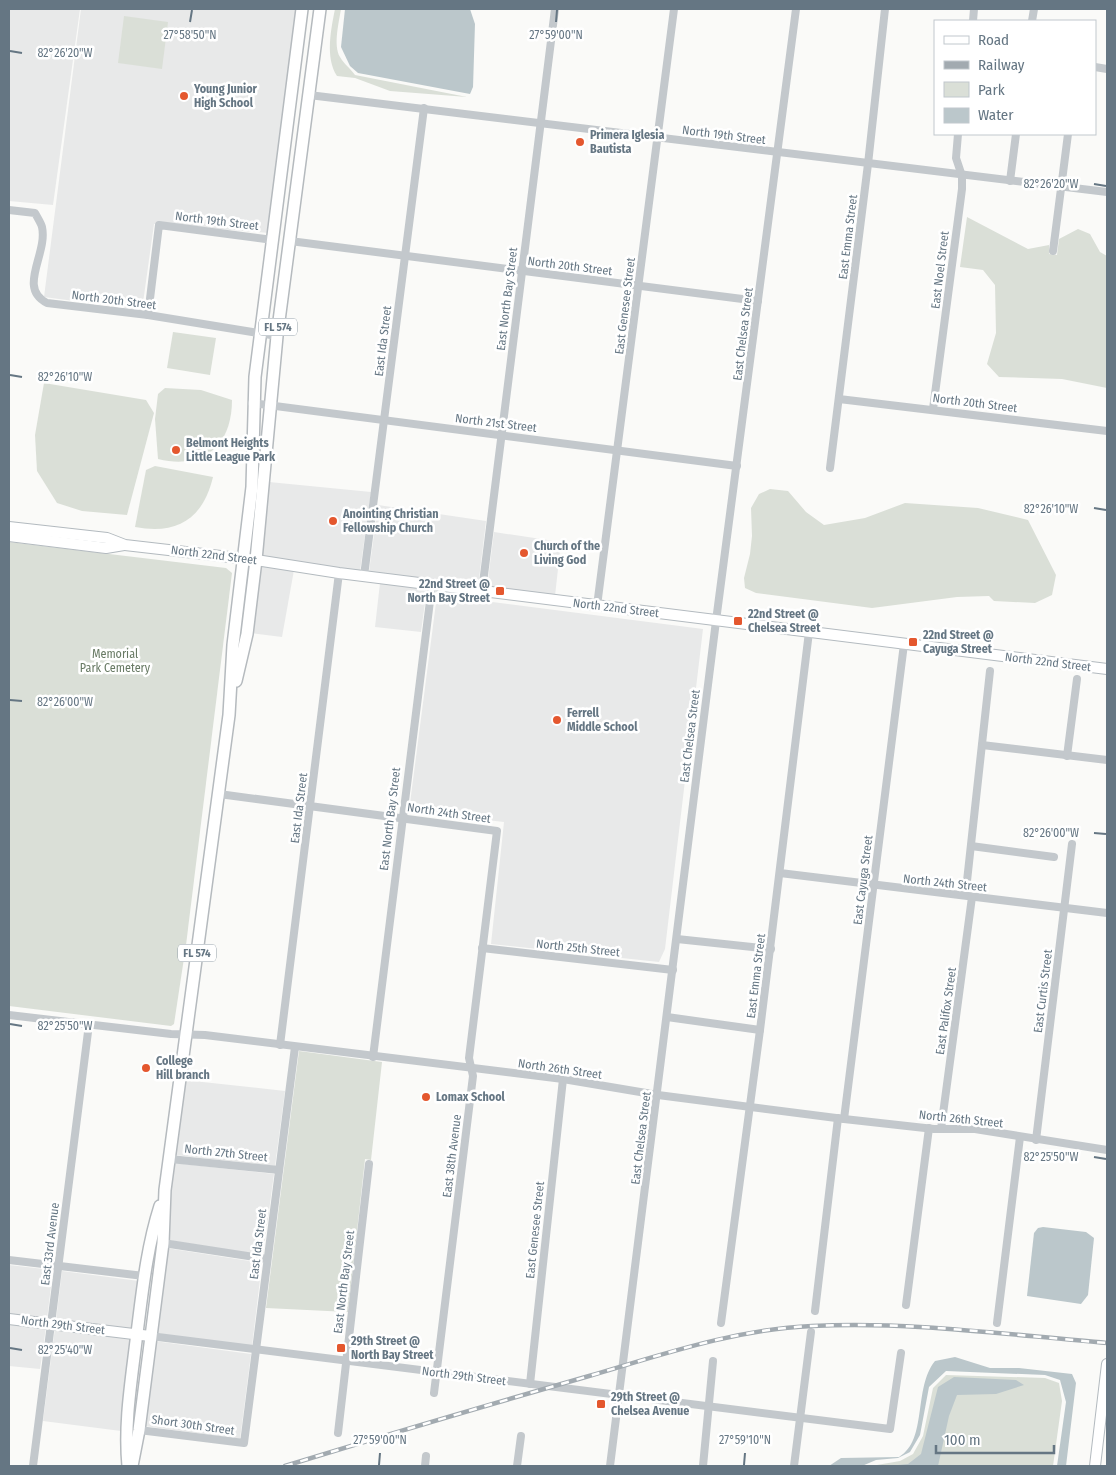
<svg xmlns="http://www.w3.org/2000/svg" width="1116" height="1475" font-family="'Fira Sans Condensed',sans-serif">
<rect width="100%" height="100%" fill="#fafaf8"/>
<g fill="#e8e9e9">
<polygon points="9,9 80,9 53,205 9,201"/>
<polygon points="81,9 296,9 270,233 154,224 142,310 44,297"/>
<polygon points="269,482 371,492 360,571 261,557"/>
<polygon points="378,505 486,521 478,587 369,572"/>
<polygon points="494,532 561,542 555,596 487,588"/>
<polygon points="261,565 294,570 282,637 251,633"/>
<polygon points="380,583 427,588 421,632 375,627"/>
<polygon points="437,595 703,629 665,949 659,962 491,944 504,822 409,811"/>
<polygon points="184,1080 285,1091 275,1166 175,1155"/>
<polygon points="174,1163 274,1174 263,1255 167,1240"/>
<polygon points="166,1248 262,1263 252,1346 155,1333"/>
<polygon points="9,1265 53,1270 47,1319 9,1314"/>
<polygon points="62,1271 139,1281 133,1330 56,1320"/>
<polygon points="9,1323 46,1327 40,1369 9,1366"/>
<polygon points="55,1328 132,1338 121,1431 43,1421"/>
<polygon points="154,1341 251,1354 240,1439 144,1426"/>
</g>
<g fill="#dadfd7">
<path d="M335 9H341C339 22 333 45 340 57 344 64 350 68 355 75L467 97 390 91 355 78 337 76C325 58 331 29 335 9Z"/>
<polygon points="124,16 168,22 162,69 118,63"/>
<polygon points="967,217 1028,249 1049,245 1049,254 1057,255 1059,239 1078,229 1090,234 1100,252 1107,256 1107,388 1062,379 999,377 987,364 996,333 995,285 983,270 960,267"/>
<polygon points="173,332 216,338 210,375 167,368"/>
<polygon points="44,383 146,400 154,413 127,515 82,511 57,503 37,471 35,435"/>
<path d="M165 388 201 390 232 400C232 446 203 470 158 459L155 419 158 394Z"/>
<path d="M155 466 213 477C203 519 177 535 135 527L146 470Z"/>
<polygon points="770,489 788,491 806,512 824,525 865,518 905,503 978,508 1028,520 1056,575 1052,595 1035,603 994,601 989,596 957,597 872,608 756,593 745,588 744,578 750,554 752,536 751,508 759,494"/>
<polygon points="9,542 226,568 232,573 186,945 174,1024 171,1026 9,1006"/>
<polygon points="299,1051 382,1062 371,1160 365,1159 348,1312 266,1308"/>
<polygon points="946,1375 1045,1378 1059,1383 1062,1401 1053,1466 871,1466 900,1461 913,1454 923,1436 933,1388"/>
</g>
<g fill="#bbc7cb">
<polygon points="345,9 470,9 475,24 473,87 470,94 358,73 350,66 341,47"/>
<polygon points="1043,1227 1086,1232 1094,1238 1088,1295 1081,1304 1027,1296 1034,1233 1038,1228"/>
<path d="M955 1357 990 1368H1019L1072 1374 1076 1383 1066 1466H1057L1066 1402 1060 1380 1045 1375 946 1371 929 1387 920 1435 910 1452 898 1458 876 1460 862 1466H829L841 1458 899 1457C928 1440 913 1388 935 1361Z"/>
<polygon points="954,1377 1016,1380 1024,1385 996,1394 957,1395 949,1416 938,1466 888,1466 908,1464 921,1454 938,1387"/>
</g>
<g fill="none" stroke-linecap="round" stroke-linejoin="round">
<g stroke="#b3babf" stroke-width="12">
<g id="secondary">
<polyline points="9,527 107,538 125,545 256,560 339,573 1107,669"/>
<polyline points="9,536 106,548 124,545"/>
<polyline points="9,1319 150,1336"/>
<polyline points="1095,1466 1107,1364"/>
</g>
</g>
<g stroke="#b5babe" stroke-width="14">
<g id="primary">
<polyline points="236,681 247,634 256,560 277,336 320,9"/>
<path d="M128 1466C124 1424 131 1383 136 1341 142 1295 146 1250 160 1206"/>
<polyline points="132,1466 139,1430 163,1243 165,1190 229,715 233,645 252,487 255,377 302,9"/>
</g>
</g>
<g stroke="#c3c8cc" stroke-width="8">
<polyline points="973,21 974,9"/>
<polyline points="1032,21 1034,9"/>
<polyline points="1095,67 1107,69"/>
<polyline points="309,95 1107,192"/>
<polyline points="1010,181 1016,134"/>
<path d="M9 210 35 213C37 217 41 223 42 227 48 254 17 288 47 303L148 315 277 336"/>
<polyline points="290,241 758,301"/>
<polyline points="1053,251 1068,134"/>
<polyline points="148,315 159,225 273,240"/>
<polyline points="839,399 1107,431"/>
<polyline points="252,403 737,466"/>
<polyline points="933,409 962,189 962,176 956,158 958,134"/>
<polyline points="830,468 868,164 885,9"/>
<polyline points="364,576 424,108"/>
<polyline points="482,591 555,9"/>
<polyline points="597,606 674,9"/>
<polyline points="982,745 1107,760"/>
<polyline points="1067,756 1077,679"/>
<polyline points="219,794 497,831 469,1058 473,1076 434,1393"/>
<polyline points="971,846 1054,857"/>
<polyline points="780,873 1107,913"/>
<polyline points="967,881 990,671"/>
<polyline points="677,939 771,949"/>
<polyline points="482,948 673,970"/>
<polyline points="9,1015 171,1034 205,1035 563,1079 658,1095 844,1119 934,1129 975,1129 1107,1150"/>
<polyline points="667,1017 760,1030"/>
<polyline points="280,1045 339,573"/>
<polyline points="373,1057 432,585"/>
<polyline points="844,1119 904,644"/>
<polyline points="941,1129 972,897"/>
<polyline points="1036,1140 1072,844"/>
<polyline points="170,1159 279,1170"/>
<polyline points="163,1243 267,1259"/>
<polyline points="9,1260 144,1276"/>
<polyline points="906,1305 929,1128"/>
<polyline points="815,1311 838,1118"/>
<polyline points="721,1323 760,1030 809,632"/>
<polyline points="997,1323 1020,1137"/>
<polyline points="150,1336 890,1429 901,1353"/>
<polyline points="530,1384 563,1079"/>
<polyline points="139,1430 244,1443 295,1047"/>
<polyline points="338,1433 369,1164"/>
<polyline points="33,1466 89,1024"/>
<polyline points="425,1466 426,1456"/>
<polyline points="517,1466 521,1436"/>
<polyline points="610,1466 716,621 796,9"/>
<polyline points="703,1466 713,1361"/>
<polyline points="794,1466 811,1332"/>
</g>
<use href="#secondary" stroke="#fff" stroke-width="10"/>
<use href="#primary" stroke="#fff" stroke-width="11"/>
<g stroke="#a2aab0" stroke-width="4.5">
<path id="rail" d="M285 1466C386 1435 488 1405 589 1376 661 1355 736 1329 812 1326 910 1321 1009 1335 1107 1343"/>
</g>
<use href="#rail" stroke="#fff" stroke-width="2.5" stroke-dasharray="8" stroke-linecap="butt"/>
</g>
<path fill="none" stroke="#657683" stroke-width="2" d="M190 22 192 10M556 22 557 10M10 51 22 53M1094 184 1106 186M10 375 22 377M1094 508 1106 510M10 700 22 701M1094 833 1106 834M10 1024 22 1026M1094 1157 1106 1159M10 1348 22 1350M379 1465 380 1453M744 1465 745 1453"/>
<g fill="#e4572e" stroke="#fff" stroke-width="2">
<circle cx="184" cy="96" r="5"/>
<circle cx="580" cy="142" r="5"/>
<circle cx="176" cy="450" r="5"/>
<circle cx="333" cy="521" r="5"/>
<circle cx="524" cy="553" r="5"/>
<rect x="495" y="586" width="10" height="10" rx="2.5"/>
<rect x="733" y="616" width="10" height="10" rx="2.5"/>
<rect x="908" y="637" width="10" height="10" rx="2.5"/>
<circle cx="557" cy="720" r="5"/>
<circle cx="146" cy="1068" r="5"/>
<circle cx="426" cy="1097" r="5"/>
<rect x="336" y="1343" width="10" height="10" rx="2.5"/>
<rect x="596" y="1399" width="10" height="10" rx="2.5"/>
</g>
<g text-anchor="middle" stroke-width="5" stroke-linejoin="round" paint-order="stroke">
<g fill="#fff" stroke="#939fa8" stroke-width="1">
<rect x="259" y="318.5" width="38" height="17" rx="4"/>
<rect x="178" y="944.5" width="38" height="17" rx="4"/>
</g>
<g font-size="11" font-weight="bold" fill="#657683">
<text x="278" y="331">FL 574</text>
<text x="197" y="957">FL 574</text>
</g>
<g font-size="12" font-weight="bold" fill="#657683" stroke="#fff" text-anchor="start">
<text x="194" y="93">Young Junior<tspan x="194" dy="14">High School</tspan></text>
<text x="590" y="139">Primera Iglesia<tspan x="590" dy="14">Bautista</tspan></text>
<text x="186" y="447">Belmont Heights<tspan x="186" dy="14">Little League Park</tspan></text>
<text x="343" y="518">Anointing Christian<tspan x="343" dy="14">Fellowship Church</tspan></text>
<text x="534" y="550">Church of the<tspan x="534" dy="14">Living God</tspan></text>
<text x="490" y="588" text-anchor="end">22nd Street @<tspan x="490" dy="14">North Bay Street</tspan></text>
<text x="748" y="618">22nd Street @<tspan x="748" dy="14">Chelsea Street</tspan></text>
<text x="923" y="639">22nd Street @<tspan x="923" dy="14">Cayuga Street</tspan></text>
<text x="567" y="717">Ferrell<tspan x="567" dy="14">Middle School</tspan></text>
<text x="156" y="1065">College<tspan x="156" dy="14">Hill branch</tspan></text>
<text x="436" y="1101">Lomax School</text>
<text x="351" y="1345">29th Street @<tspan x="351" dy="14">North Bay Street</tspan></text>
<text x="611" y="1401">29th Street @<tspan x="611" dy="14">Chelsea Avenue</tspan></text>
</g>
<g font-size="12" fill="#657683" stroke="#fff">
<text transform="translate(724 135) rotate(7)" y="4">North 19th Street</text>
<text transform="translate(217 221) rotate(7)" y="4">North 19th Street</text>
<text transform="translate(848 237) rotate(-83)" y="4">East Emma Street</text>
<text transform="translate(570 266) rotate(7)" y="4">North 20th Street</text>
<text transform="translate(940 270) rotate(-83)" y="4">East Noel Street</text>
<text transform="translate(507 299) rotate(-83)" y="4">East North Bay Street</text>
<text transform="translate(114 300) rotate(7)" y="4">North 20th Street</text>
<text transform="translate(625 306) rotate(-83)" y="4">East Genesee Street</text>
<text transform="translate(743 334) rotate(-83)" y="4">East Chelsea Street</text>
<text transform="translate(383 341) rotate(-83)" y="4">East Ida Street</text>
<text transform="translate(975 403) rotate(7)" y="4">North 20th Street</text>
<text transform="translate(496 423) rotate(7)" y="4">North 21st Street</text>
<text transform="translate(214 555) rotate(7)" y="4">North 22nd Street</text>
<text transform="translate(616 608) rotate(7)" y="4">North 22nd Street</text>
<text transform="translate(1048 662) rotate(7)" y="4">North 22nd Street</text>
<text transform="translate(690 736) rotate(-83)" y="4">East Chelsea Street</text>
<text transform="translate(299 808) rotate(-83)" y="4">East Ida Street</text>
<text transform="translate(449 813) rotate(8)" y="4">North 24th Street</text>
<text transform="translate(390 819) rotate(-83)" y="4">East North Bay Street</text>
<text transform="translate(863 880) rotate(-83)" y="4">East Cayuga Street</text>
<text transform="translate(945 883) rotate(6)" y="4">North 24th Street</text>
<text transform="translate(578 948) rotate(6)" y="4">North 25th Street</text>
<text transform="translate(756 976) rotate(-83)" y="4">East Emma Street</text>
<text transform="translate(1043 991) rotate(-83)" y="4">East Curtis Street</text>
<text transform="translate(946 1011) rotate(-82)" y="4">East Palifox Street</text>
<text transform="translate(560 1069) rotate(8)" y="4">North 26th Street</text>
<text transform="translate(961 1119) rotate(6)" y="4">North 26th Street</text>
<text transform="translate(641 1138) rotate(-83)" y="4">East Chelsea Street</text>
<text transform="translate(226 1153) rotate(6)" y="4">North 27th Street</text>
<text transform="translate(452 1156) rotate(-83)" y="4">East 38th Avenue</text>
<text transform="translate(535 1230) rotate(-84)" y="4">East Genesee Street</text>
<text transform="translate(50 1244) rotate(-83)" y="4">East 33rd Avenue</text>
<text transform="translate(258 1244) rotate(-83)" y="4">East Ida Street</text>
<text transform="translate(344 1282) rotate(-83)" y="4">East North Bay Street</text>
<text transform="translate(63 1325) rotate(7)" y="4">North 29th Street</text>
<text transform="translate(464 1376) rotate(7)" y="4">North 29th Street</text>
<text transform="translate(193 1425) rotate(8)" y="4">Short 30th Street</text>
</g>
<g font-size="12" fill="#687a64" stroke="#fff">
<text x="115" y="658">Memorial<tspan x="115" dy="14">Park Cemetery</tspan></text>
</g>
</g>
<g font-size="12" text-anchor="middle" fill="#657683" stroke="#fff" stroke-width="5" stroke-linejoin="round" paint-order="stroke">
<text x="190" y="39">27°58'50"N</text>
<text x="556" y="39">27°59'00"N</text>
<text x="65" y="57">82°26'20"W</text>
<text x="1051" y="188">82°26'20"W</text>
<text x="65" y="381">82°26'10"W</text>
<text x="1051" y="513">82°26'10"W</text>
<text x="65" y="706">82°26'00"W</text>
<text x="1051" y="837">82°26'00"W</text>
<text x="65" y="1030">82°25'50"W</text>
<text x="1051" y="1161">82°25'50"W</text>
<text x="65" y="1354">82°25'40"W</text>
<text x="380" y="1444">27°59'00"N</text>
<text x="745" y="1444">27°59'10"N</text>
</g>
<rect width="1116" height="1475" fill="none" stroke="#657683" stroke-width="20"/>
<rect x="934" y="20" width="162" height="115" fill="#ffffff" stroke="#c1c8cd"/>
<rect x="944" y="36" width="25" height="8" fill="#ffffff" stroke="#c1c8cd"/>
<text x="978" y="45" font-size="15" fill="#657683">Road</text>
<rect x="944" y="61" width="25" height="8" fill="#a2aab0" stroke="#c1c8cd"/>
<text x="978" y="70" font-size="15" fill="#657683">Railway</text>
<rect x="944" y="82" width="25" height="15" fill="#dadfd7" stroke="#c1c8cd"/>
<text x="978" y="95" font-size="15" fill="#657683">Park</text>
<rect x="944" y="108" width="25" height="15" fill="#bbc7cb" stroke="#c1c8cd"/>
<text x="978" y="120" font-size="15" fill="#657683">Water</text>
<path d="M936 1445v8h118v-8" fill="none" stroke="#657683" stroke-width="2.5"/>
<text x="944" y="1445" font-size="15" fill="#657683" stroke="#ffffff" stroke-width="4" paint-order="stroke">100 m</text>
</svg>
